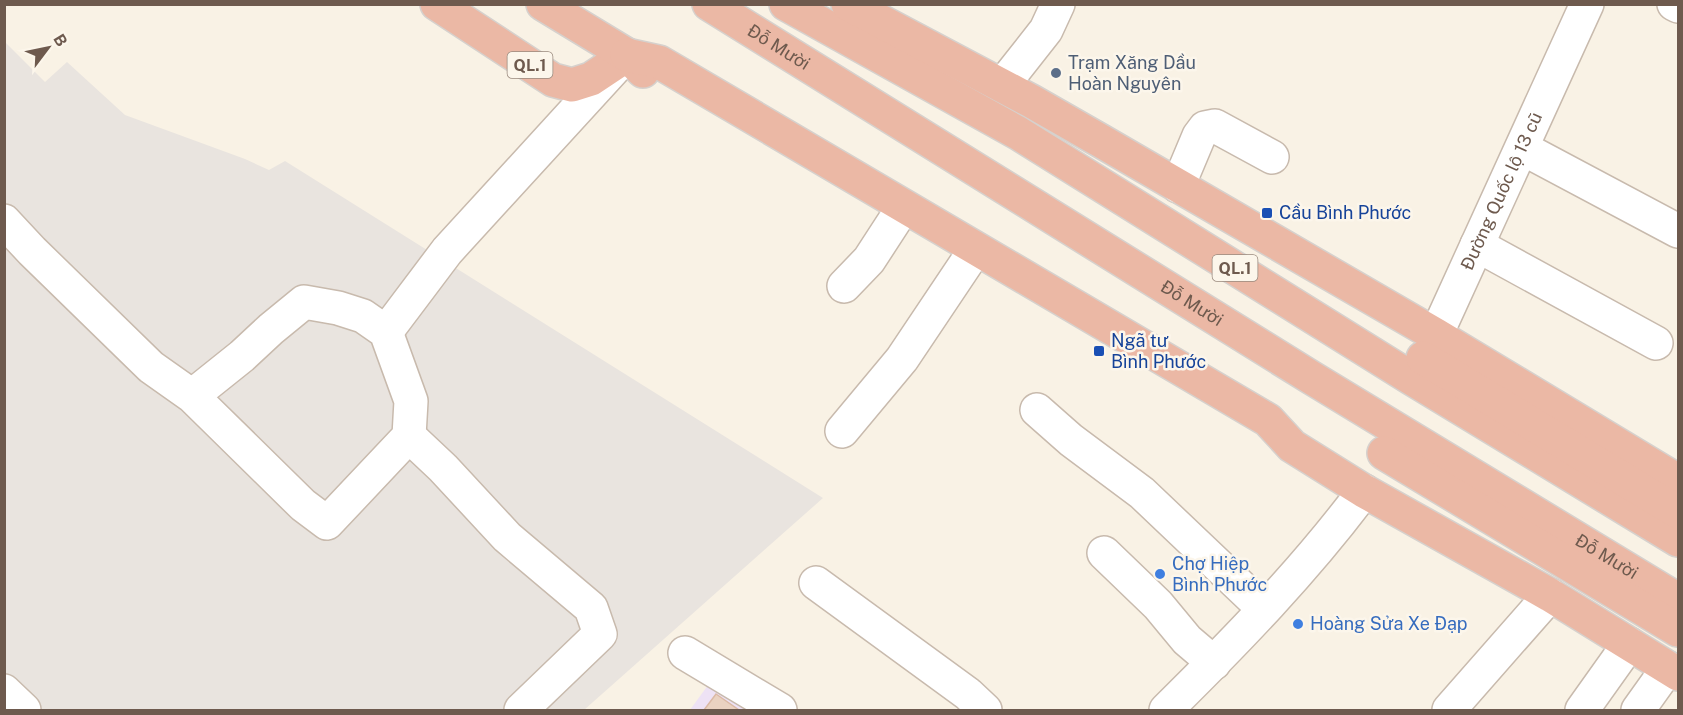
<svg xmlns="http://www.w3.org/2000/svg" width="1683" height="715" font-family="'Public Sans',sans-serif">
<rect width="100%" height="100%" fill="#f9f2e5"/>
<polygon fill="#e9e4df" points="4,41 45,82 67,62 125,115 245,159 269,170 285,161 823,498 584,710 5,710"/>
<polygon fill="#eee2f5" points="711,681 752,710 690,710"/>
<polygon fill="#ead2c1" stroke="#dbb9a4" stroke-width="1.5" points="716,694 739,710 704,710"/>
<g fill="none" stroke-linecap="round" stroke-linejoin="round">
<g stroke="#c8baad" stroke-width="36">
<g id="minor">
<polyline points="1674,4 1678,6"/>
<polyline points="1009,77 1046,30 1058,4"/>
<polyline points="1522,148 1678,231"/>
<polyline points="1178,186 1199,136 1205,128 1215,126 1272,157"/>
<polyline points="4,221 32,251 151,367 192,396 303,505 327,523 409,436 411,401 386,332 363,316 338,308 304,302 271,329 242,356 192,396"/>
<polyline points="1477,245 1656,343"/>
<polyline points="844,286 869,260 895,220"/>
<polyline points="386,332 447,251 619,63"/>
<path id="s1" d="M1436 335 1587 4"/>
<polyline points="1037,410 1071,440 1142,493 1264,609"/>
<polyline points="842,431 902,359 967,262"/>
<polyline points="409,436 443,468 507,537 591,608 600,634 521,710"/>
<polyline points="1104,553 1158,605 1187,640 1214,663"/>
<polyline points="816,583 968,694 985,710"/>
<polyline points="685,653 780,710"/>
<polyline points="4,691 24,710"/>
<path d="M1166 710C1236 641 1305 570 1364 491"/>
<polyline points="1449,710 1550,595"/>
<polyline points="1582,710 1629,644"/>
<polyline points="1638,710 1668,668"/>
</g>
</g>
<g stroke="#d6d1cd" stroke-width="36">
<g id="highway">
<polyline points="437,4 553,80 572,85 591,79 627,55"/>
<polyline points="543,4 627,55 643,71"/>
<path id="s2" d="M709 4 1312 378 1678 600"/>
<polyline points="786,4 1018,133 1411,378 1678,540"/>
<polyline points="848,4 1031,101 1101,141 1436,335 1678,481"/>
<polyline points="627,55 659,62 1268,420 1292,446 1364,491 1550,595 1678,674"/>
<polyline points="1423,358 1678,512"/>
<polyline points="1384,453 1678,630"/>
</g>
</g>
<use href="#minor" stroke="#fff" stroke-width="33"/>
<use href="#highway" stroke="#ebb8a5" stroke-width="33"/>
</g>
<circle fill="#5c6f8a" stroke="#fcf6eb" stroke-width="2" cx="1056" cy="73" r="6"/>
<g fill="#1a4fb4" stroke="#fcf6eb" stroke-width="2">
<rect x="1261" y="207" width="12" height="12" rx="3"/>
<rect x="1093" y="345" width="12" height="12" rx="3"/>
</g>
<g fill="#3f7fe0" stroke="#fcf6eb" stroke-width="2">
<circle cx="1160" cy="574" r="6"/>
<circle cx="1298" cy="624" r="6"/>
</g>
<g text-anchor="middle" stroke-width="5" stroke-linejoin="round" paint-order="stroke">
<g fill="#fcf6eb" stroke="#99897d" stroke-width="1.5">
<rect x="507.5" y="52" width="45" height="26" rx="4.5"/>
<rect x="1212.5" y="255" width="45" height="26" rx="4.5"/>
</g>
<g font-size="16" font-weight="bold" fill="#6e5a4e">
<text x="530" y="71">QL.1</text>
<text x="1235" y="274">QL.1</text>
</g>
<g font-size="18" fill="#6e5a4e" stroke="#fcf6eb">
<text dy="6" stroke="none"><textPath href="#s2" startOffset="82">Đỗ Mười</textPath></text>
<text dy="6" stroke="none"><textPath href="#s1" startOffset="158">Đường Quốc lộ 13 cũ</textPath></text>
<text dy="6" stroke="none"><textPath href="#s2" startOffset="568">Đỗ Mười</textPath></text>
<text dy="6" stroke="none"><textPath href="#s2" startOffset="1054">Đỗ Mười</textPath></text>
</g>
<g font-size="18" fill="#4e5e75" stroke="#fcf6eb" text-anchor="start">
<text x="1068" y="69">Trạm Xăng Dầu<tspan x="1068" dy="21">Hoàn Nguyên</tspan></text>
</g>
<g font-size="18" fill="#164399" stroke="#fcf6eb" text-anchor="start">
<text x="1279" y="219">Cầu Bình Phước</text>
<text x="1111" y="347">Ngã tư<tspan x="1111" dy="21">Bình Phước</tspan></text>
</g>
<g font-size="18" fill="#366cbe" stroke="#fcf6eb" text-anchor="start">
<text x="1172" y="570">Chợ Hiệp<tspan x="1172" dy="21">Bình Phước</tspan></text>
<text x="1310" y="630">Hoàng Sửa Xe Đạp</text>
</g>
</g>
<rect width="1683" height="715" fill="none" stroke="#6e5a4e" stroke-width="12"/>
<g transform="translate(48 48) rotate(58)" stroke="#fcf6eb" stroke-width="4.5" paint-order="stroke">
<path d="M0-4.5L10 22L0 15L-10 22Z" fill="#6e5a4e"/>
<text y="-9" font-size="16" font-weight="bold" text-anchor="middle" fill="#6e5a4e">B</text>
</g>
</svg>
